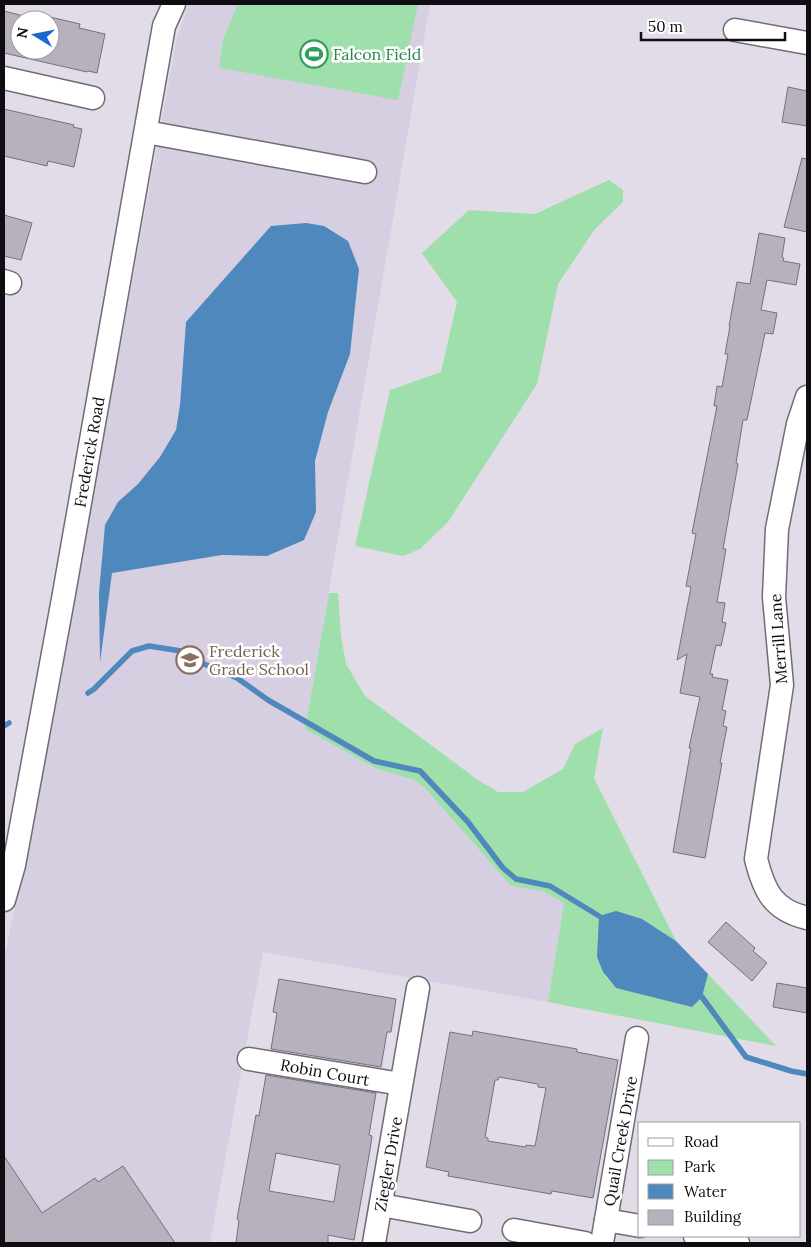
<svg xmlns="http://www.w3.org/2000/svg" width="811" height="1247" font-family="Lora,serif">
<rect width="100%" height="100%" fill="#e1dce8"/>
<polygon fill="#d6cee1" points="189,4 430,4 305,729 377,769 415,780 426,789 511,886 543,891 564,903 548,1002 263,952 210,1243 4,1243 4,952 7,946 51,726 177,37"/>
<g fill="#9edfab">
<polygon points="238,4 418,4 398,100 219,68 223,40"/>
<polygon points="609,180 623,190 623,202 595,229 558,284 537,384 448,522 420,549 403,556 355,546 390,390 441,372 457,302 422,253 469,210 535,214"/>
<polygon points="329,593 338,593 341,636 346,664 365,696 478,780 498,792 523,792 563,769 575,744 603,728 594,778 676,941 642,919 597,957 605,976 616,988 702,997 708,974 776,1046 548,1002 564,903 543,891 511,886 426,789 415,780 377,769 305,729"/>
</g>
<g fill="#4e88bd">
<polygon points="306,223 324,226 348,241 359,269 350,354 328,412 315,461 316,512 304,540 267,556 222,555 112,573 100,662 99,593 105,525 118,502 138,484 160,457 176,430 180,405 186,322 271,226"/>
<polygon points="616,911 642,919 676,941 708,974 702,997 692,1007 616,988 603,972 597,957 599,916"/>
</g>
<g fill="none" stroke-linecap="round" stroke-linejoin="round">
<g stroke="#4e88bd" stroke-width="5.5">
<polyline points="88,693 94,689 132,651 149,646 181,651 204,664 237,678 268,700 374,761 420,771 468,822 503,868 516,879 550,886 599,916"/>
<polyline points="4,726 9,723"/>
<polyline points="702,997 746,1057 791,1071 807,1074"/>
</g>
</g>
<g fill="#b6b1bd" stroke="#75707b" fill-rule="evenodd">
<polygon points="4,11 20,15 20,50 50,50 50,17 80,24 79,28 105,34 97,73 88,71 87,72 4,53"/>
<polygon points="788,87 807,91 807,126 782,122"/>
<polygon points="4,109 74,125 73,127 82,129 74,167 48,161 47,166 4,156"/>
<polygon points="802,158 807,159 807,232 784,227"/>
<polygon points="4,215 32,223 21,260 4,256"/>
<polygon points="759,233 785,238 782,257 784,258 783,261 800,264 796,285 767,280 761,310 777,313 773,334 765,333 747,420 743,420 736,463 738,464 723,549 726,549 717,602 725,603 722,622 726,623 721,646 716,645 710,674 713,674 712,677 728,680 722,710 726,711 723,726 727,727 720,763 722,763 705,858 673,852 691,748 689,748 700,697 680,693 687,654 677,660 691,587 686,586 696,534 692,533 717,406 714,406 717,386 722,387 728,354 725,354 730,326 729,326 737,282 750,284"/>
<polygon points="726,922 755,948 753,951 767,963 752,981 708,942"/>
<polygon points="279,979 396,999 391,1032 387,1032 381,1067 271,1049 277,1013 273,1012"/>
<polygon points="777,983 807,988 807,1013 773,1007"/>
<path d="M473 1031 577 1049V1052L618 1060 593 1198 552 1191 551 1194 448 1176 449 1172 426 1167 450 1032 472 1036ZM499 1077 538 1084V1087L546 1088 535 1146 526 1145V1147L519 1146 488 1141V1138L485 1137 495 1080H498Z"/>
<path d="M266 1075 376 1093 369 1135 372 1136 370 1150 354 1240 328 1235V1243H236L239 1220 237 1219 256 1115 259 1116ZM276 1153 340 1165 334 1202 269 1191Z"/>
<polygon points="4,1156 42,1213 95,1178 98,1182 123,1166 175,1243 4,1243"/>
</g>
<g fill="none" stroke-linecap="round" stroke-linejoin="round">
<g stroke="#706b76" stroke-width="25">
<g id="minor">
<polyline points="735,30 807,43"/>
<polyline points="4,78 93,98"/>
<polyline points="146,132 365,172"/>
<polyline points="4,281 10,283"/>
<path d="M807 397 798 424 777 529 774 597 782 685 756 859C764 891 773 910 807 918"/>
<polyline points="4,900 14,865 63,599 164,26 174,4"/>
<polyline points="249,1059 401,1084"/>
<polyline points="381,1205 470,1221"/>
<polyline points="606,1220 640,1226"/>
<polyline points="514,1230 585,1243"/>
<polyline points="695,1236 738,1243"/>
<polyline points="374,1243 418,988"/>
<polyline points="602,1243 637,1038"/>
</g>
</g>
<use href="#minor" stroke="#fff" stroke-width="22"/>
</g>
<defs>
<g id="stadium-ring" transform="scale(1.4375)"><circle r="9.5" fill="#fff" stroke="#2e9e5b" stroke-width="1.5"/><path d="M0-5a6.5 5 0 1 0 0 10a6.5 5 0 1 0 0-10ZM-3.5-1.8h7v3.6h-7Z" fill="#2e9e5b"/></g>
<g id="school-ring" transform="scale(1.4375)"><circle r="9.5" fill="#fff" stroke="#8d6e63" stroke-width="1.5"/><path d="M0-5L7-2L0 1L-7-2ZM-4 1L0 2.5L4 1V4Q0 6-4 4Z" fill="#8d6e63"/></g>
</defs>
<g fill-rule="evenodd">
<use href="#stadium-ring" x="314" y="54"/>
<use href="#school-ring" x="190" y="660"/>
</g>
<g text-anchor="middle" stroke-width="5" stroke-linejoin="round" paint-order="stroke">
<g font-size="16" fill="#27864d" stroke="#fff" text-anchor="start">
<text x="333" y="60">Falcon Field</text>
</g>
<g font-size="16" fill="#0f0d11" stroke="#fff">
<text transform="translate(89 452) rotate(-80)" y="6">Frederick Road</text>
<text transform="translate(778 639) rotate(-94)" y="6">Merrill Lane</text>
<text transform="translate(325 1072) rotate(10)" y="6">Robin Court</text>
<text transform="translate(620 1141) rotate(-80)" y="6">Quail Creek Drive</text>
<text transform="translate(388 1164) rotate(-80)" y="6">Ziegler Drive</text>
</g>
<g font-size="16" fill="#785e54" stroke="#fff" text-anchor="start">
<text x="209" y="657">Frederick<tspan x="209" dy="18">Grade School</tspan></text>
</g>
</g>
<rect width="811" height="1247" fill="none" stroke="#0f0d11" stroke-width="10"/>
<rect x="638" y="1122" width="162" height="115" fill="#ffffff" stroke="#9f9ea0"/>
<rect x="648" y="1138" width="25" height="8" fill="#ffffff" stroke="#9f9ea0"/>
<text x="684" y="1147" font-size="15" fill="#0f0d11">Road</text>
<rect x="648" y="1160" width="25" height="15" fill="#9edfab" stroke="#9f9ea0"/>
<text x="684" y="1172" font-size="15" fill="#0f0d11">Park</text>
<rect x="648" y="1184" width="25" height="15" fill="#4e88bd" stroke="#9f9ea0"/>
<text x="684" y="1197" font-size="15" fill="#0f0d11">Water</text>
<rect x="648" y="1210" width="25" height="15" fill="#b6b1bd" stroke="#9f9ea0"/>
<text x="684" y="1222" font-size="15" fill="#0f0d11">Building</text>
<g transform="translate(35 35) rotate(280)"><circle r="24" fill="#ffffff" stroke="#9f9ea0"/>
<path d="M0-4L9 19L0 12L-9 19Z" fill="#1469d3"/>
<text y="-8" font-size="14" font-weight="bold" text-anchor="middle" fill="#0f0d11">N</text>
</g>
<path d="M641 32v8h144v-8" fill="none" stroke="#0f0d11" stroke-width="2.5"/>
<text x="648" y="32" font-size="15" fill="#0f0d11" stroke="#ffffff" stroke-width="4" paint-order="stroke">50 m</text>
</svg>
